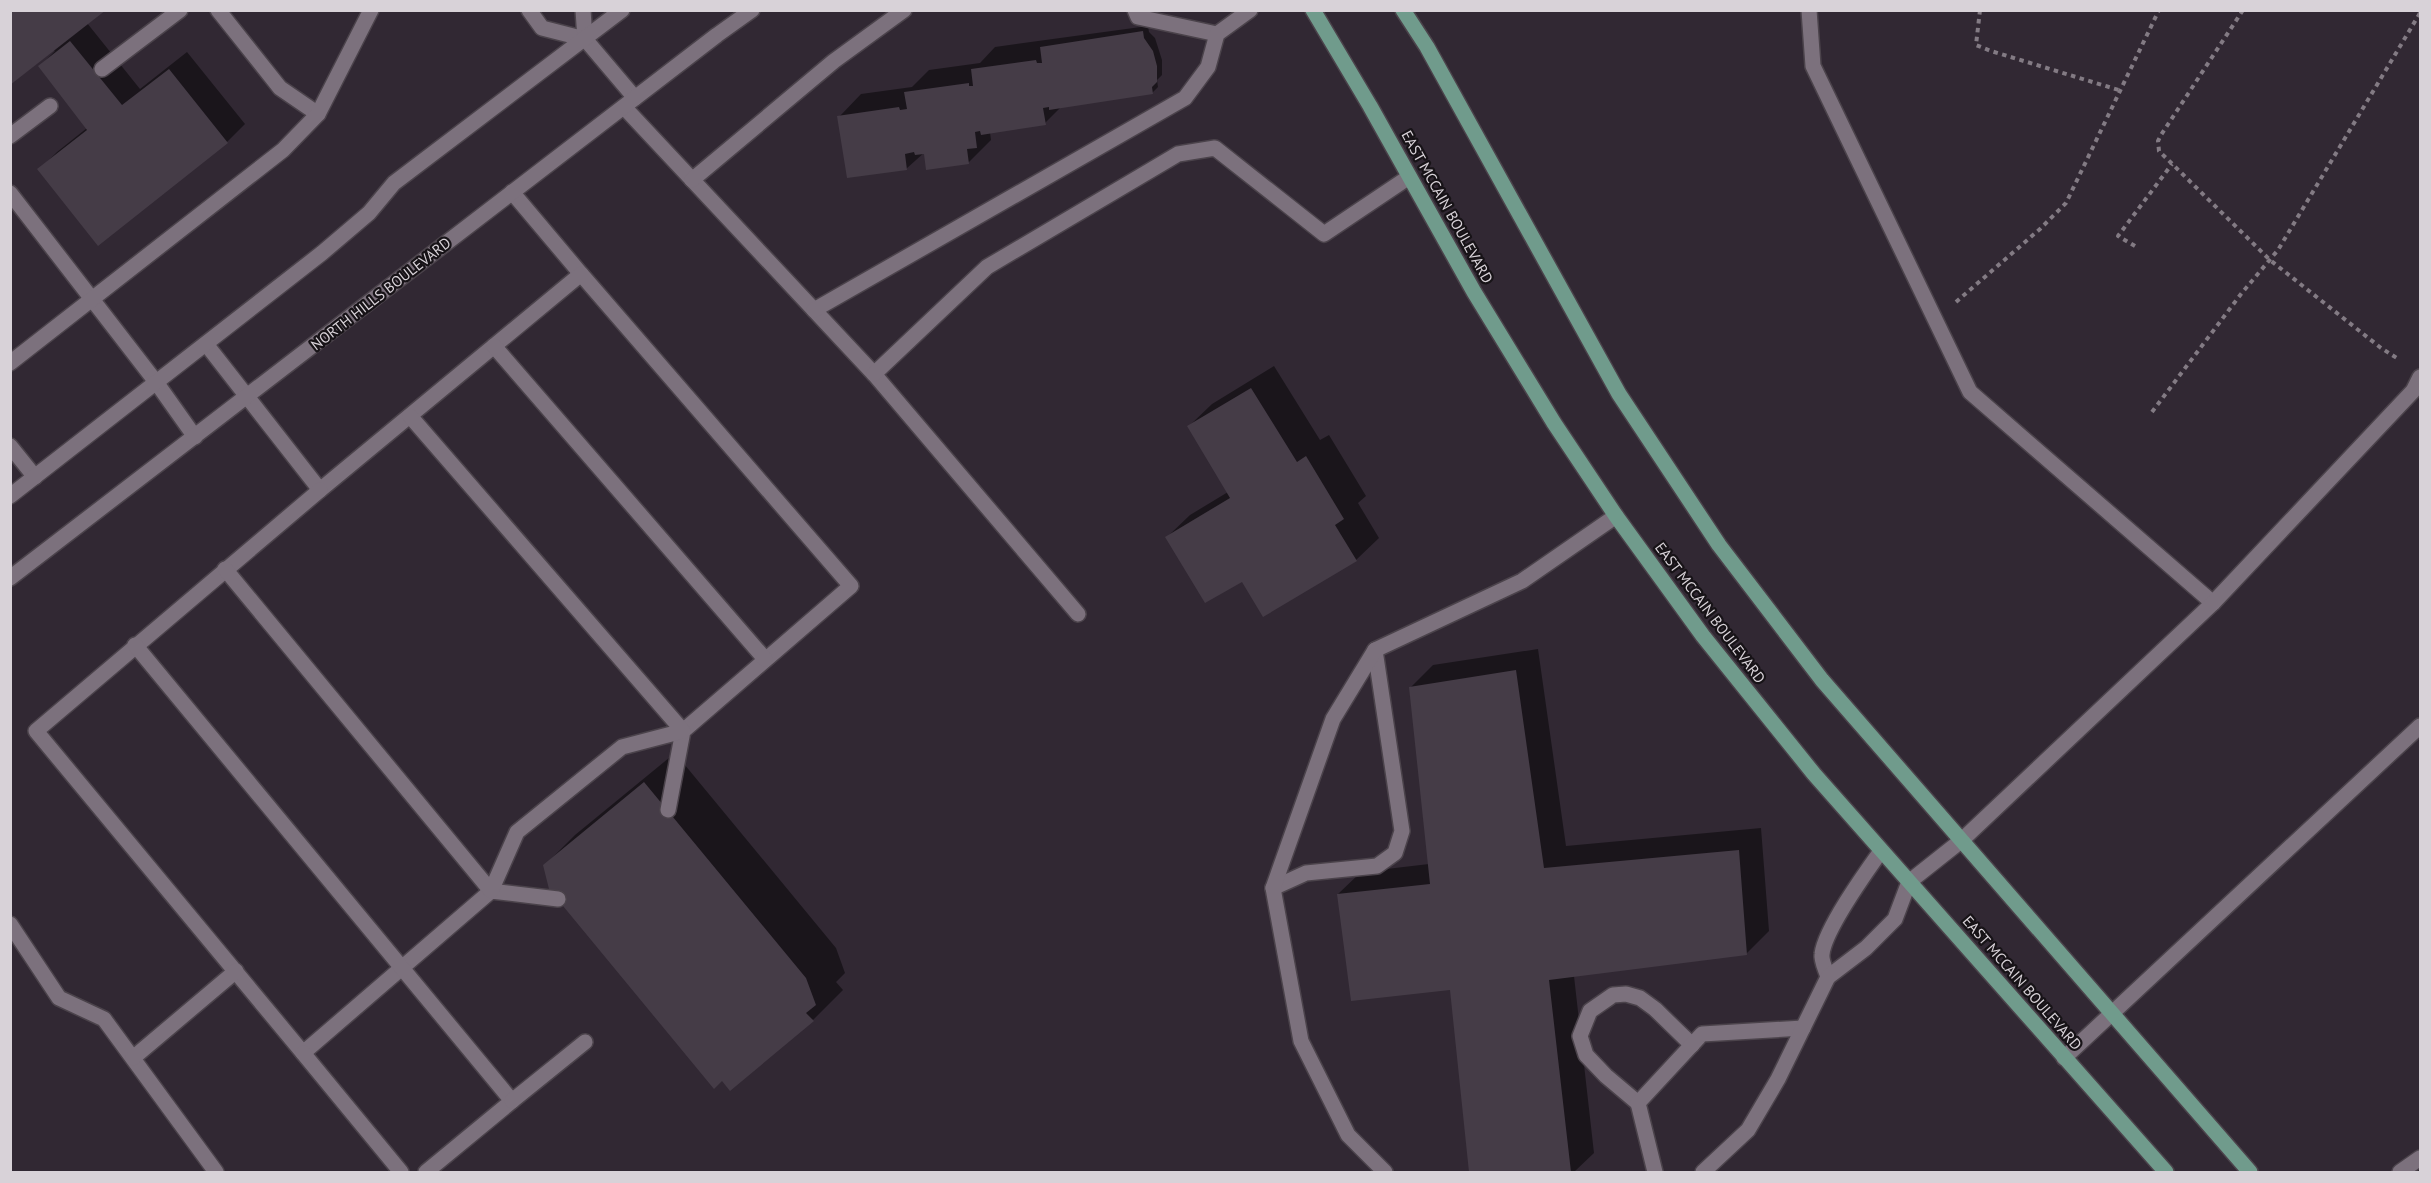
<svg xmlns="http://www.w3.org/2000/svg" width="2431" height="1183" font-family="'PT Sans',sans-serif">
<rect width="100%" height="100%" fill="#312833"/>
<g fill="#0007">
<polygon points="87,23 140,89 187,52 245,124 227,142 98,244 39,170 57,152 87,128 40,66 55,51 53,50"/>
<polygon points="1148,26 1149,32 1155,38 1162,60 1162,75 1157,80 1158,87 1152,93 1062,106 1045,123 990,132 991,140 969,162 925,152 906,169 839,117 861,94 912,87 929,70 980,63 995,47"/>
<polygon points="1274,366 1320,440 1329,435 1366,496 1358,503 1379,538 1356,560 1242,579 1167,537 1190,515 1228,492 1189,426 1212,404"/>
<polygon points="1538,649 1566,846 1761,828 1769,931 1746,954 1574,976 1594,1153 1574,1172 1471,1172 1451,988 1338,894 1361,872 1429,864 1410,688 1433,665"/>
<polygon points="675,753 836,948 845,973 836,982 843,990 813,1020 544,866 575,835"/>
</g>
<g fill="#453c47">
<polygon points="10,10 106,10 10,85"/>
<polygon points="1143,31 1144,38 1153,51 1157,66 1157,82 1152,87 1153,94 1049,110 1049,107 1043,108 1046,125 981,135 980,131 975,132 977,148 967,149 969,164 926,170 924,154 915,155 914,152 905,154 907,170 847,178 837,116 899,107 900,110 907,109 904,92 969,83 969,86 973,86 971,69 1036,60 1037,63 1042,63 1040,47"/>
<polygon points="70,41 122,105 169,69 228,143 98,246 37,169 87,130 38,66"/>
<polygon points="1251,388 1297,462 1306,456 1344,519 1335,525 1357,561 1263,617 1242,582 1205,603 1165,537 1230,498 1187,426"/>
<polygon points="1516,670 1544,868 1739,850 1747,955 1549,980 1571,1172 1469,1172 1450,990 1351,1001 1337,894 1430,884 1409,687"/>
<polygon points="644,782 806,978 816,1005 806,1013 814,1021 730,1091 722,1081 714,1089 549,889 543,865"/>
</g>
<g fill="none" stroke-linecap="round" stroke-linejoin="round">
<g stroke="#4b434b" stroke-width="18">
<g id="service">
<polyline points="218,10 280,88 318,114"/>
<polyline points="529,10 542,28 585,39 635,98"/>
<polyline points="583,10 585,39"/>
<polyline points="1135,10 1138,17 1217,34"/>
<polyline points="102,69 180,10"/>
<polyline points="624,107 874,374 1078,614"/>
<polyline points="10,136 50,106"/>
<polyline points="692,180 834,61 904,10"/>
<polyline points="512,192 581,274"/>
<polyline points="10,193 156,382 195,437"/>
<polyline points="814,310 1185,98 1208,67 1217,34 1250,10"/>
<polyline points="206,344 320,490 581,274 851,586 683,731 668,810"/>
<polyline points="494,346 765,659"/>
<polyline points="10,363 283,150 318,114 371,10"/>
<polyline points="874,374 987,267 1178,154 1215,148 1324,234 1409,177"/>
<polyline points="10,446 35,477"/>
<polyline points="320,490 36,731 303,1053 491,891 558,899"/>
<polyline points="225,569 491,891 517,832 622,747 683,731 410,416"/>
<polyline points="135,645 512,1101 426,1172"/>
<polyline points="1273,888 1306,873 1377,866 1395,853 1402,831 1375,650"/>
<polyline points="10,924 59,998 104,1019 216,1172"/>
<path d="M1828 977C1826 970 1821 961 1822 954 1825 929 1866 872 1881 851"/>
<polyline points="303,1053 401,1172"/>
<polyline points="133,1058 236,971"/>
<polyline points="512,1101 585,1042"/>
<polyline points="1638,1103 1606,1076 1586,1055 1580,1036 1590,1011 1613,995 1626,994 1640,998 1655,1009 1692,1045"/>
<polyline points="1385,1172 1348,1135 1301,1041 1273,888 1333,719 1375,650 1522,581 1616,516"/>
<polyline points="1655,1172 1638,1103 1702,1034 1803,1028"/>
<polyline points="1703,1172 1748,1130 1778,1079 1828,977 1866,948 1895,919 1909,882"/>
</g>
</g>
<g stroke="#4b434b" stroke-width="18">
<g id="minor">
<polyline points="1809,10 1813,66 1970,392 2213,603"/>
<polyline points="1909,882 1962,840 2213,603 2413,391 2420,377"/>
<polyline points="2064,1058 2420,726"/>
<polyline points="2400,1172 2420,1158"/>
</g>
</g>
<g stroke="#4b434b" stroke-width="18">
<g id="tertiary">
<polyline points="10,496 322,253 369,213 394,183 622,10"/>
<polyline points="10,578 717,35 752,10"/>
</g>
</g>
<g stroke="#4b434b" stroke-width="18">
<g id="primary">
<polyline points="1313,10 1370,106 1474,292 1554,423 1616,516 1703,636 1814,774 2166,1172"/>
<polyline points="1403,10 1427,47 1619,394 1719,545 1822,680 2250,1172"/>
</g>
</g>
<g stroke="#837b84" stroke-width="4" stroke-dasharray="4.5 4.5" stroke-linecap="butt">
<polyline points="1980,10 1976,45 1991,51 2122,91"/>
<polyline points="2243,10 2161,135 2158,141 2159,151 2270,260 2381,348 2400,360"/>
<polyline points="2135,246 2118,236 2172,164"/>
<polyline points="1956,302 2040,229 2066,203 2159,10"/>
<polyline points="2152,412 2241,294 2278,250 2420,13"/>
</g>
<use href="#service" stroke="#7c717d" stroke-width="15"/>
<use href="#minor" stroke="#7c717d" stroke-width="15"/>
<use href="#tertiary" stroke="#7c717d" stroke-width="15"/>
<use href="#primary" stroke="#709b8c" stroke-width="15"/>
</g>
<g text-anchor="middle" stroke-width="4.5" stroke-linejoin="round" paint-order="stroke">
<g font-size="15" fill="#d8d2d8" stroke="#171317">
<text transform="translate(1447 207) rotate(61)" y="5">EAST MCCAIN BOULEVARD</text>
<text transform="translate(381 294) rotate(-38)" y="5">NORTH HILLS BOULEVARD</text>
<text transform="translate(1710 613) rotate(53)" y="5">EAST MCCAIN BOULEVARD</text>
<text transform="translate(2022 983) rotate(49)" y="5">EAST MCCAIN BOULEVARD</text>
</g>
</g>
<rect width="2431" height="1183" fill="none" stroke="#d8d2d8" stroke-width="24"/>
</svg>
